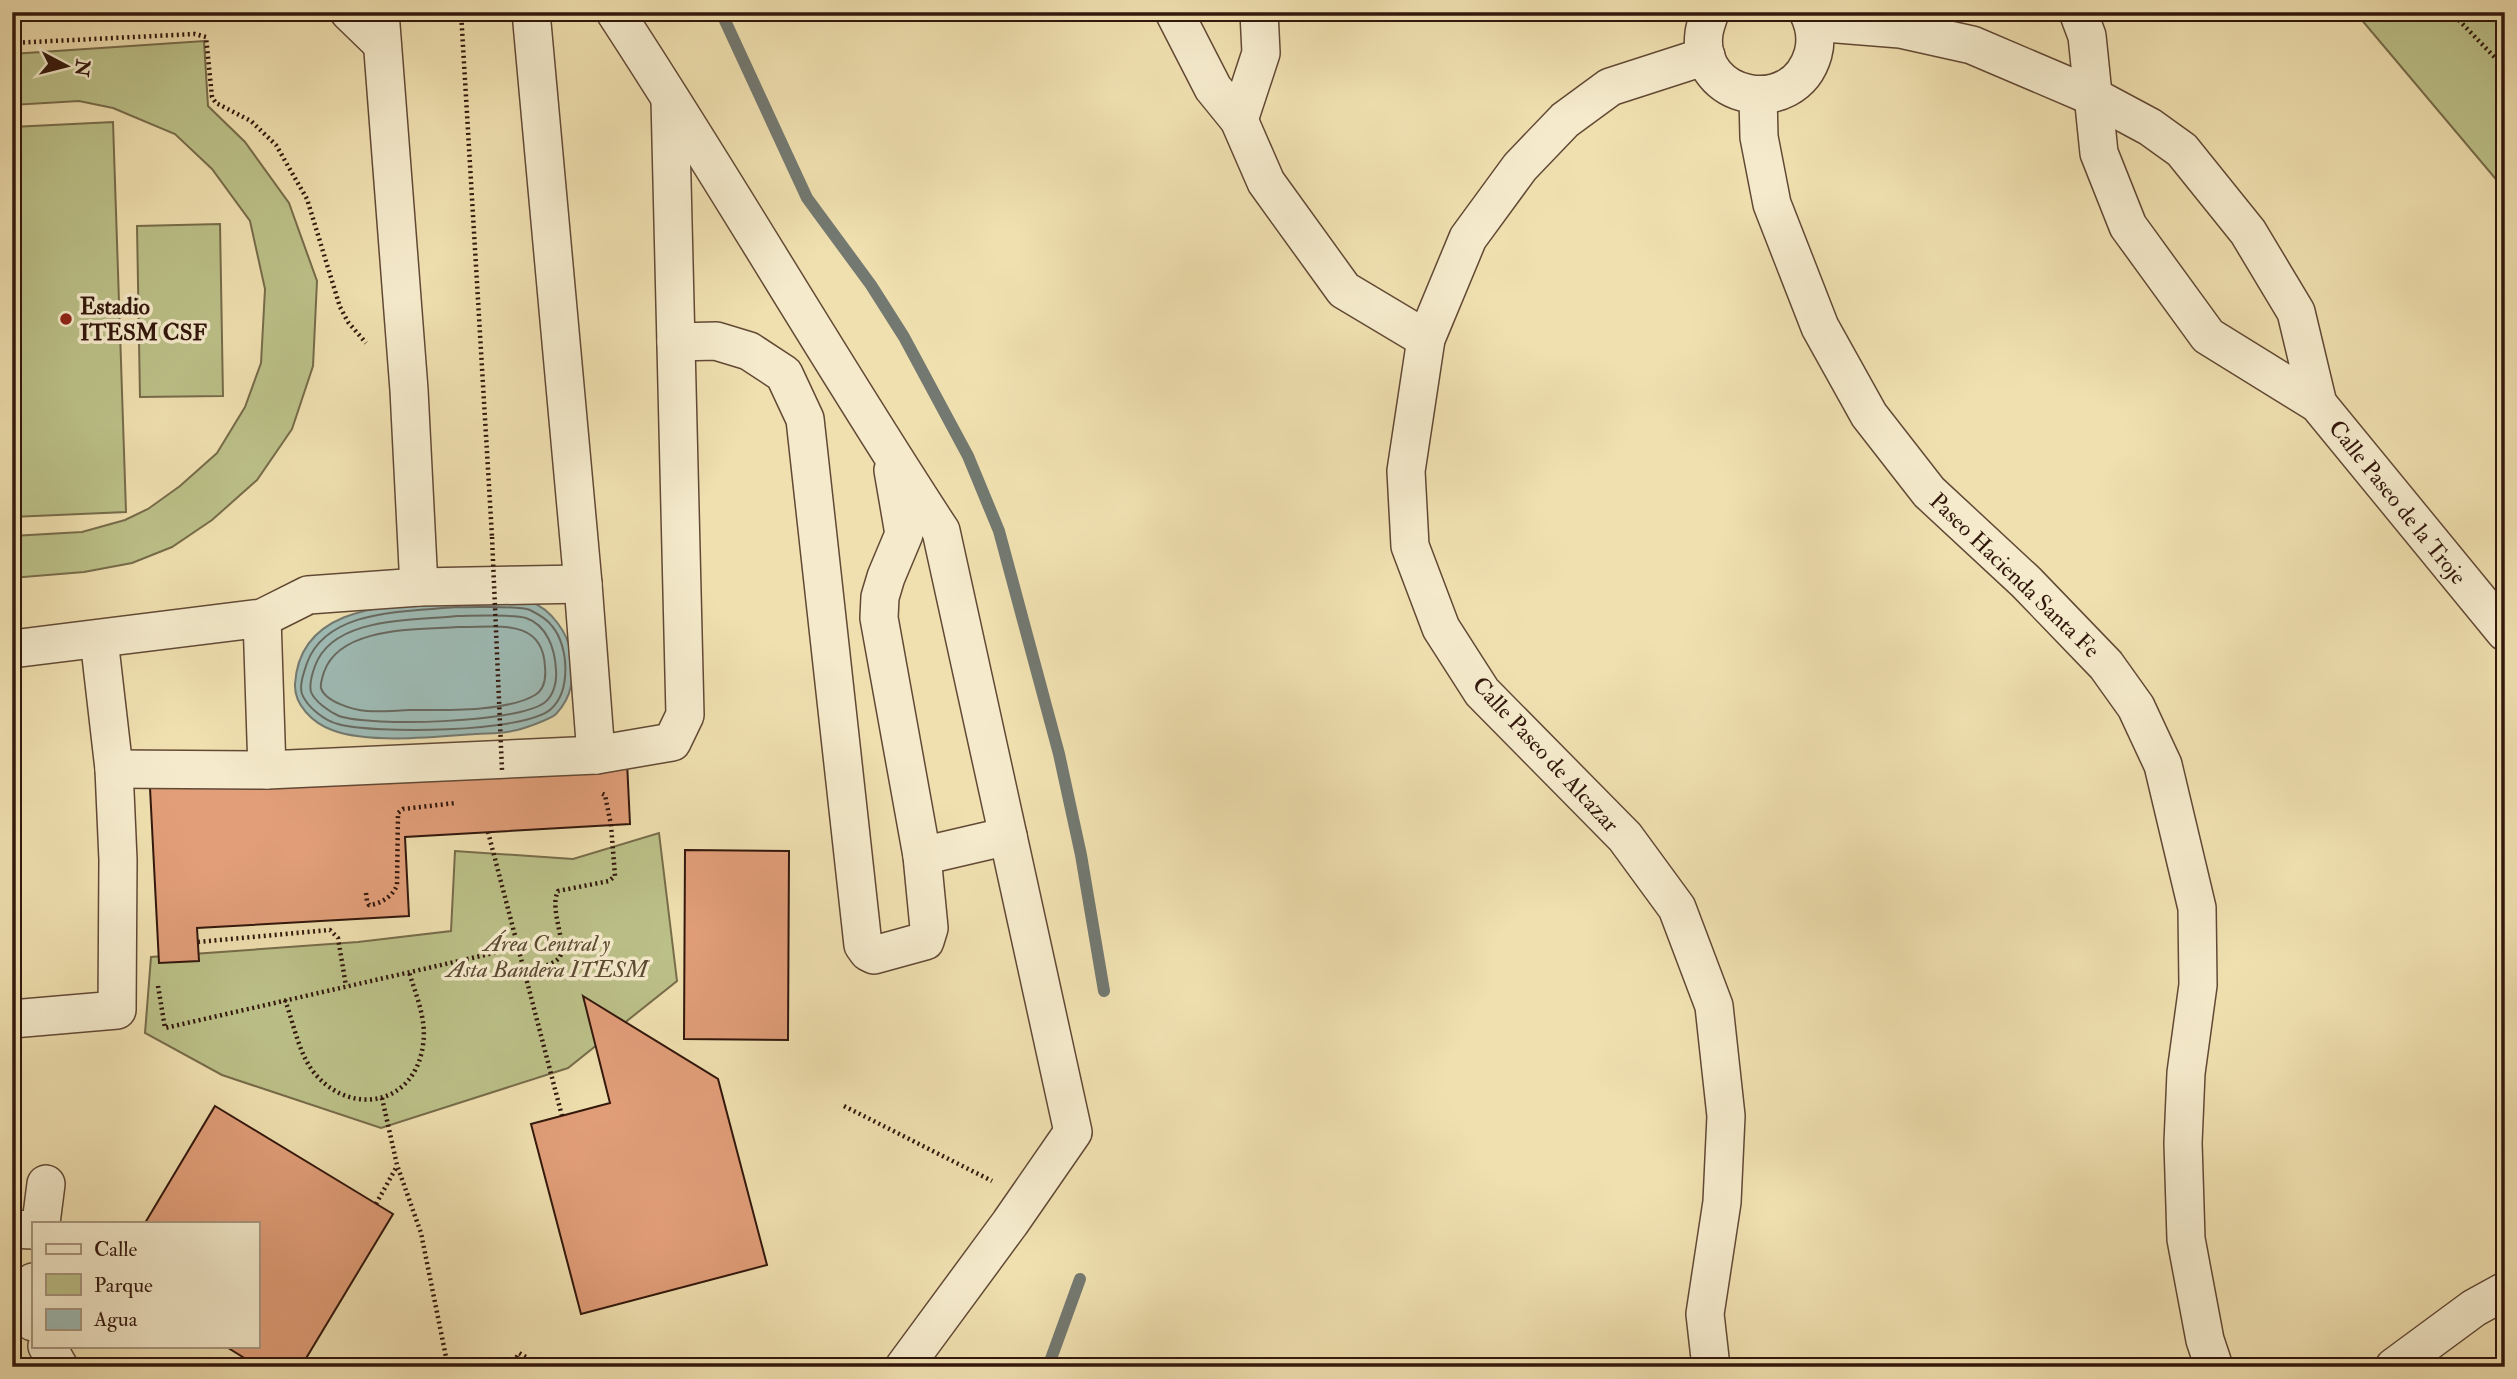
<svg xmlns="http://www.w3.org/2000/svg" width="2517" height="1379" font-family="'IM FELL Double Pica',serif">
<rect width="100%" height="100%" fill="#f0e0b0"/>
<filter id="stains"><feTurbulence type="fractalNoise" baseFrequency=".00286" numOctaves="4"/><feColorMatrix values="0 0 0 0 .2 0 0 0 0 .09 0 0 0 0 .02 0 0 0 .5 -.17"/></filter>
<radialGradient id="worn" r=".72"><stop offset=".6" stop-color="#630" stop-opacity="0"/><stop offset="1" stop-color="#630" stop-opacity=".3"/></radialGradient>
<g fill="#bcc189" stroke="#776c4a" stroke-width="2">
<polygon points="2355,12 2505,12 2505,190"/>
<polygon points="204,41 208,106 245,142 289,203 317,281 313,366 292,429 257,480 212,520 172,547 132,563 84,572 12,578 12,536 82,532 125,520 148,509 180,486 217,453 245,407 261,363 265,289 250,221 212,169 175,134 113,108 79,101 12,105 12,54"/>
<polygon points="113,122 126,512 12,517 12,127"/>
<polygon points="220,224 223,396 140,397 137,226"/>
<polygon points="659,833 677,981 568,1068 381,1128 222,1075 145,1033 151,957 358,942 451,931 455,851 573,859"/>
</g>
<path fill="#9ebbb5" stroke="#737971" stroke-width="2" d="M456 600C472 601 519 598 531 602 551 609 569 634 571 655 574 677 573 696 556 714 551 719 521 730 512 731 500 734 487 733 475 734 436 737 368 744 332 730 313 723 294 705 295 684 300 602 396 606 456 600Z"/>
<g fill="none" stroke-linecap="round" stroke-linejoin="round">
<g stroke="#686960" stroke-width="2">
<path d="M456 607C472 608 519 605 530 610 536 613 548 620 552 626 569 646 571 691 551 709 525 733 372 734 338 724 325 721 307 707 302 694 299 685 304 672 307 663 327 608 408 612 456 607Z"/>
<path d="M457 616C471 616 515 614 526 618 547 625 555 649 556 670 557 681 554 696 544 703 516 723 372 727 339 716 330 712 315 702 311 692 309 684 312 674 315 666 333 616 413 621 457 616Z"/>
<path d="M458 627C494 628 543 616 545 667 546 677 545 689 535 695 507 712 443 710 409 710 396 711 381 712 367 711 354 710 325 702 321 688 320 683 323 676 324 672 340 626 417 630 458 627Z"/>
</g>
<g stroke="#737971" stroke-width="12">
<polyline points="721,12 807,198 871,285 904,337 968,456 999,531 1059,754 1081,855 1104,991"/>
<polyline points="1048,1367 1080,1279"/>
</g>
</g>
<g fill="#e19e79" stroke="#32170c" stroke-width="2">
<polygon points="627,762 630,824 405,837 409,916 197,928 199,961 159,963 150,788"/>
<polygon points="685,850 789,851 788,1040 684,1039"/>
<polygon points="583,996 718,1079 767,1265 581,1314 531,1124 610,1103"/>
<polygon points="215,1106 393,1214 302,1365 305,1367 259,1367 225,1346 257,1346 257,1223 145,1223"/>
</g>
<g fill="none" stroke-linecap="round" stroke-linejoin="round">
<g stroke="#624935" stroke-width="40">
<g id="minor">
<polyline points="349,12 382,44"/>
<polyline points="380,12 409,390 419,587"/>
<path d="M615 12C727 183 829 360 941 531L1073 1132 1010 1223 904 1367"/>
<polyline points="1174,12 1213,88 1239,120 1266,182 1344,290 1426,339"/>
<path d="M1710 12C1708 19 1705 26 1704 33 1695 100 1794 120 1813 54 1817 39 1815 26 1808 12"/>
<polyline points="2078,12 2087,36 2099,153 2128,226 2208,336 2318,404 2505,632"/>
<polyline points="1813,22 1900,29 1972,45 2094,97 2150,127 2182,150 2248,232 2296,312 2318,404"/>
<polyline points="1706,56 1610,87 1565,120 1520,167 1468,238 1426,339 1406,471 1410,546 1441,628 1482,692 1625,837 1677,908 1714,1006 1726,1116 1722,1202 1705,1314 1711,1367"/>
<polyline points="1758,96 1759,137 1772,204 1820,327 1869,415 1929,492 2026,582 2106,665 2136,707 2163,765 2197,908 2198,985 2186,1073 2183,1143 2186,1239 2205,1340 2214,1367"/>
<polyline points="1239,120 1261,53 1259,12"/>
<polyline points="676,342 716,341 749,351 784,374 805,419 863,945 868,952 874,955 925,941 929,928 922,856 879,618 880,597 886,577 904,534 893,470"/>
<polyline points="262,618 267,770"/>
<polyline points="12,649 262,618 308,595 419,587 583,584"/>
<polyline points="596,755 672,742 685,715 670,99"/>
<polyline points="114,769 267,770 596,755 583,584 531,12"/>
<polyline points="922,856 1008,836"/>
<polyline points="12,1019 117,1010 118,860 114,769 99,639"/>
<polyline points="41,1223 46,1184"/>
<polyline points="12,1229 33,1230"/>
<polyline points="33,1282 29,1315 33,1322"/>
<polyline points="47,1346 59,1367"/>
<polyline points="2394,1367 2474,1308 2505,1291"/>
</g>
</g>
<g stroke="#32170c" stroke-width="4.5" stroke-dasharray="2 3.5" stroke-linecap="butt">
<polyline points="461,12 492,537"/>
<polyline points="2451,12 2505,68"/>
<polyline points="12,43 195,34 206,37 212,97 216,103 251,121 276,145 307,199 340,307 348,322 366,343"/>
<polyline points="488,832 562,1116"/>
<path d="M366 893 367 901 369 905C381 904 393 896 397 885L398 813 403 809 455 803"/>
<polyline points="198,942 330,930 338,938 346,986"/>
<path d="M525 970C534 968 550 966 557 960 571 950 548 911 558 891L609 881 615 876 611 825 605 795 601 793"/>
<polyline points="158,986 165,1028 520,947"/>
<path d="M285 1000C294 1024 299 1056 316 1075 353 1117 415 1104 423 1045 427 1020 416 995 409 972"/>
<polyline points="382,1098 397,1165 421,1233 448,1367"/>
<polyline points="844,1106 992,1181"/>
<polyline points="376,1204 397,1166"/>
<polyline points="511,1367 519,1353 543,1367"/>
</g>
<use href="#minor" stroke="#f5ebcc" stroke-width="37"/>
<polyline stroke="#32170c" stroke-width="4.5" stroke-dasharray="2 3.5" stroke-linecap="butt" points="492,537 502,770"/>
</g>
<circle fill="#8f2418" stroke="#f5ebcc" stroke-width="2.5" cx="66" cy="319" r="7"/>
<g text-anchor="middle" stroke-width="7" stroke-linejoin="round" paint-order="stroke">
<g font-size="23" font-weight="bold" fill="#32170c" stroke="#f5ebcc" text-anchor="start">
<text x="80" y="314">Estadio<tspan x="80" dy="26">ITESM CSF</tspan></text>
</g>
<g font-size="23" fill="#32170c" stroke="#f5ebcc">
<text transform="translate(2398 502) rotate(51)" y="8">Calle Paseo de la Troje</text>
<text transform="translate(2015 575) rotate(44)" y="8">Paseo Hacienda Santa Fe</text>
<text transform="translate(1546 754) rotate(47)" y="8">Calle Paseo de Alcazar</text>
</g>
<g font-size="23" font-style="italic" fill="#5b4a32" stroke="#f5ebcc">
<text x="547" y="951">Área Central y<tspan x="547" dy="26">Asta Bandera ITESM</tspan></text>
</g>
</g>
<rect width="2517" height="1379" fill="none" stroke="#f0e0b0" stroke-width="42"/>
<rect x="14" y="14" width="2489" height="1351" fill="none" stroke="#32170c" stroke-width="3.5"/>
<rect x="21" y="21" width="2475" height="1337" fill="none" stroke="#32170c" stroke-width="2"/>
<rect x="32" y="1222" width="228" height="126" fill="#f5ebcc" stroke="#a7967f" stroke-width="2"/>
<rect x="46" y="1244" width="35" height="10" fill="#f5ebcc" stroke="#a7967f" stroke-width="2"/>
<text x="94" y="1256" font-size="21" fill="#32170c">Calle</text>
<rect x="46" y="1274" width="35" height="21" fill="#bcc189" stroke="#a7967f" stroke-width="2"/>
<text x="94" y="1292" font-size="21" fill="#32170c">Parque</text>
<rect x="46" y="1309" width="35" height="21" fill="#9ebbb5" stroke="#a7967f" stroke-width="2"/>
<text x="94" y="1326" font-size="21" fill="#32170c">Agua</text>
<g transform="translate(66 66) rotate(97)" stroke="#f5ebcc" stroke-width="5" paint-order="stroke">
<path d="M0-5L12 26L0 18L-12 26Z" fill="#32170c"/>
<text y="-10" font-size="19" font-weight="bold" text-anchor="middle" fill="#32170c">N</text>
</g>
<rect width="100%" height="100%" filter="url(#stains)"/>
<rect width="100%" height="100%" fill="url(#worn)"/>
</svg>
